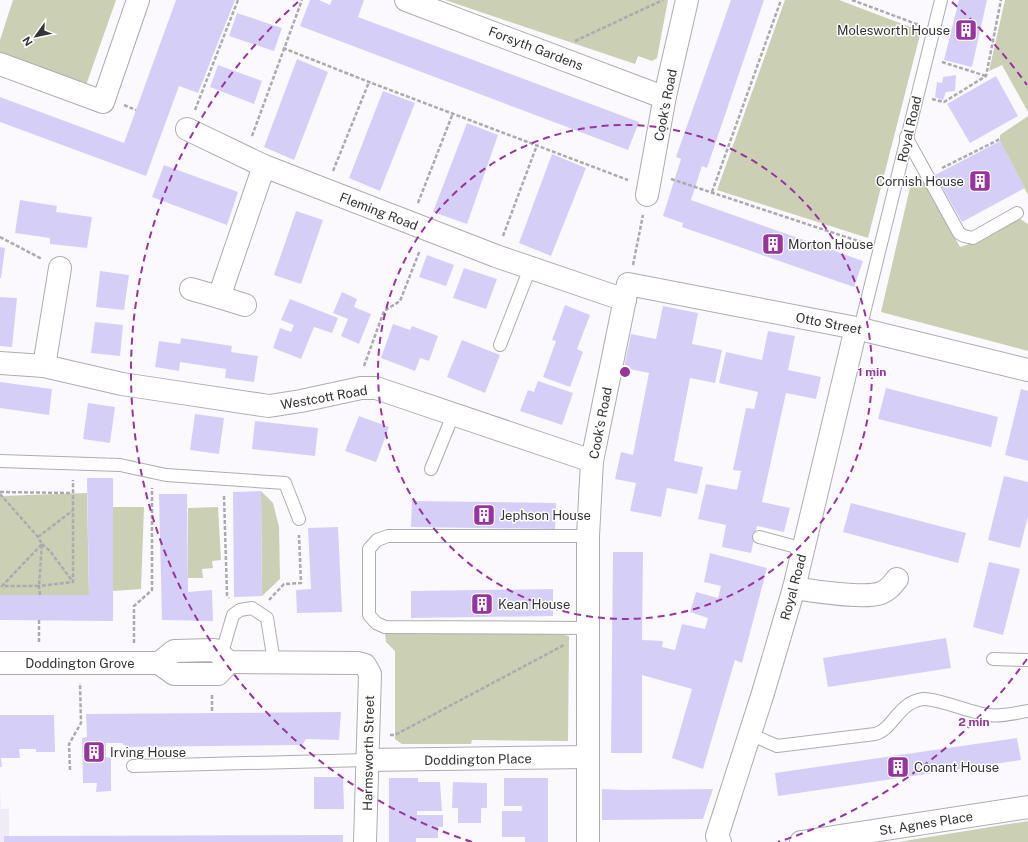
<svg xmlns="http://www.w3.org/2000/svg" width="1028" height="842" font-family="'Public Sans',sans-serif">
<rect width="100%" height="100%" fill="#fbf9fe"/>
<polygon fill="#f0ebf7" points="0,790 1,809 9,809 9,842 0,842"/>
<g fill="#cbcfb4">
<polygon points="13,0 116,0 85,88 0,53 0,40"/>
<polygon points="445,0 668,0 657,58 652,61 638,56 635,64"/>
<polygon points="785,0 839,0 921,31 868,238 717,190"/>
<polygon points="1005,0 1028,0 1028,112 1002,65 989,71"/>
<polygon points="1028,116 1028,195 1000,141 1000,135"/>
<polygon points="921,176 960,247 972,243 1017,217 1028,224 1028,351 881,312 912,179"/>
<polygon points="261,491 273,503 279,527 280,579 262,596"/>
<polygon points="87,493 89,595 0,595 0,496"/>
<polygon points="113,507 144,507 141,589 113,591"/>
<polygon points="218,507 221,560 212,561 213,568 202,569 203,578 188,578 188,508"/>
<polygon points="385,633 559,634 569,636 568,741 472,740 471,744 402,744 395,739 395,651 386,642"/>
<polygon points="1028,821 1028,842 898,842"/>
</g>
<g fill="#d5cff8">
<polygon points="176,0 235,0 198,93 179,86 146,176 0,122 0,97 124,143"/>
<polygon points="310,0 319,0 330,5 332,0 364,0 358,17 639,122 628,150 300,26"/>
<polygon points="731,0 764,0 707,168 702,166 691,200 863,261 854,287 682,227 683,223 663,216 681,159 676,157"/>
<polygon points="959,0 987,0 972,67 944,60"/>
<polygon points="237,13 282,28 274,51 229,36"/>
<polygon points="297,59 328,72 294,160 264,147"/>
<polygon points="218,65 262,81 254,104 210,87"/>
<polygon points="956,75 955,91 946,92 943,100 935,97 937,82 942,83 943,77"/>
<polygon points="996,76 1018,116 970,143 947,104"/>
<polygon points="383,91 415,103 380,191 349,178"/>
<polygon points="467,123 498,135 467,224 433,212"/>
<polygon points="1000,141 1025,188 962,222 935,175"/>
<polygon points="552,154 586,168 551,256 519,243"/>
<polygon points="164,165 238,192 227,225 152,197"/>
<polygon points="20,200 57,206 56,212 92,217 87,248 50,244 50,238 15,233"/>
<polygon points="296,211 323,220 301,284 274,275"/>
<polygon points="0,247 5,248 1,278 0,278"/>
<polygon points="427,255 454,265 446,286 419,277"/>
<polygon points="464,268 497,279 486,309 453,298"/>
<polygon points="100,271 129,275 124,310 96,307"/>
<polygon points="342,292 357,299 354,307 371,314 359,344 341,336 348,319 333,313"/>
<polygon points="0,297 17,298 12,347 0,346"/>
<polygon points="290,299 338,318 332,333 314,327 301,359 273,348 280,328 291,332 294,325 281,320"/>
<polygon points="565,305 590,315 577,349 583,352 570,387 543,377 556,341 552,340"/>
<polygon points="663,306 698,313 692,344 722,350 715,383 690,378 674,461 703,467 697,494 667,488 661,517 630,511 636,483 615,479 621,452 633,455 649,373 624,368 631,334 656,339"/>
<polygon points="95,322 123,325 120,356 91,353"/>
<polygon points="393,324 410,330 412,326 438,336 429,361 420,358 415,371 381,358"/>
<polygon points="768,331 795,336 788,370 821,377 816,399 786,393 762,502 790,508 784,532 757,526 751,553 722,547 726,525 698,519 706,484 737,490 741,471 733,470 746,408 754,409 758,392 719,383 726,352 762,360"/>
<polygon points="181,338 232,346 231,352 258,356 254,382 225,378 226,369 180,362 179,371 155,367 159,341 180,344"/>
<polygon points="462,340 500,355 485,393 447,377"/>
<polygon points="538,381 573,393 562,425 520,411 528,390 534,392"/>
<polygon points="0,382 52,389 49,415 0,408"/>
<polygon points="886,388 998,417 991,447 878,419"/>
<polygon points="1021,389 1028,391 1028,461 1005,455"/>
<polygon points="88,403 115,407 110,443 83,439"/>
<polygon points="195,414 224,418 219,454 190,450"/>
<polygon points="359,416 389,427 376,462 345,451"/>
<polygon points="255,421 318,428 315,456 252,449"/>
<polygon points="1004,476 1028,482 1028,516 1020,548 988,540"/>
<polygon points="87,478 113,478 113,621 0,620 0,595 89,595"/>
<polygon points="261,491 262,596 234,597 233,492"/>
<polygon points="159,494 187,494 188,592 212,590 213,621 162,620"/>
<polygon points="412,501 556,503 555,529 411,527"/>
<polygon points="851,503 966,533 958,563 843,532"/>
<polygon points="338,527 342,612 297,613 296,590 311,589 308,528"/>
<polygon points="613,552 643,552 642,640 663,641 662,647 675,650 682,624 705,629 708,618 690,612 696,592 718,598 721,586 704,582 710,553 767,568 742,663 735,660 703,769 672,758 692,689 642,675 642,753 611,753"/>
<polygon points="989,562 1020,569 1003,635 973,627"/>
<polygon points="553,589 553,616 411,618 411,591"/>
<polygon points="946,638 951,668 828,687 823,658"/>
<polygon points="341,712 339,740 306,739 302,745 126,747 122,743 106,743 106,757 111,758 111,791 96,792 97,783 83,783 82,738 87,737 86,714"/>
<polygon points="0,715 54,715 55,752 36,752 36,749 19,749 20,758 1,758 2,767 0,767"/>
<polygon points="1017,738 1021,760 778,796 775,773"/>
<polygon points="314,777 343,777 344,809 314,809"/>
<polygon points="389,778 418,778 418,782 440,782 442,811 417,811 417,815 443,815 443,827 438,827 438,838 416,838 416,842 389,842"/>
<polygon points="504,778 548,778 548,842 525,842 525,837 502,837 502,811 522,811 522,806 504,806"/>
<polygon points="453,782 487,783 487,808 481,808 481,823 458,823 458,808 452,808"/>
<polygon points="602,789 626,790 713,789 703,819 602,820"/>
<polygon points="343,835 343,842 4,842 4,836"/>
</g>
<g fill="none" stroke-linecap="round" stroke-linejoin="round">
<g stroke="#aeacb1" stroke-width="14">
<g id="lane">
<polyline points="906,137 959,233 964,236 973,238 1017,213"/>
<polyline points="860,329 941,0"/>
<polyline points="500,345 530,268"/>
<polyline points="0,461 120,465 166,475 285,483 299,519"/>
<polyline points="431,469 453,415"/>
<polyline points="759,537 804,549"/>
<polyline points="587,628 385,627 376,623 369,615 369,549 377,540 388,536 588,536"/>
<polyline points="221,656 233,615 240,610 252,608 267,618 274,662"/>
<polyline points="993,659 1028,660"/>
<path d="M750 734 777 746 875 734C894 729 897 703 923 699 938 698 971 713 988 715 1001 717 1015 713 1028 711"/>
<polyline points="133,766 367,760"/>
</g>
</g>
<g stroke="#aeacb1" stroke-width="24">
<g id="street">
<polyline points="406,0 655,94 665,96"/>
<polyline points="0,64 103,102 138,0"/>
<polyline points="187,129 264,166"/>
<polyline points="647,195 665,96 687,0"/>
<polyline points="191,289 219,297 264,166 496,256 625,300"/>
<polyline points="219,297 245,305"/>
<polyline points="0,363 44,366 122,384 269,406 301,401 361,388 376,388 592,461"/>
<polyline points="44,366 60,268"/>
<path d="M794 588C812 591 866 599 881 593 889 590 892 585 897 579"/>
<polyline points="0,663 159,663 174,651 215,650 229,662 358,663 365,665 370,674 365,842"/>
<polyline points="159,663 174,674 218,674 229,662"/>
<polyline points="367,760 588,757"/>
<polyline points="588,842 588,536 592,461 628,284 856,328 1028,370"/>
<polyline points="720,842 717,836 763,693 794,588 856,328"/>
<polyline points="801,842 1028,807"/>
</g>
</g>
<g stroke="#acaaae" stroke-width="2.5" stroke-dasharray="4 2" stroke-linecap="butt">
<polyline points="852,0 919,25"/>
<polyline points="575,41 663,0"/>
<polyline points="283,48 369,82 628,180"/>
<polyline points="942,62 986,76"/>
<polyline points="932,99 944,102 986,76 1001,0"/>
<polyline points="124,105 136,110"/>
<polyline points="195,110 238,0"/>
<polyline points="252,136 302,0"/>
<polyline points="942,168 1000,139"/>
<polyline points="333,171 369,82"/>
<polyline points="671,179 864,243"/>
<polyline points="712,192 781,0"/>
<polyline points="418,203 453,113"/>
<polyline points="503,236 537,145"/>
<polyline points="0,237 42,259"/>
<polyline points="633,265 643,215"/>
<polyline points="364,366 384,311 400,301 420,250"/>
<polyline points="0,492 72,493"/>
<polyline points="0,494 38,537 42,544 2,586 39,586 42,544"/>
<polyline points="224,496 227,595 229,598"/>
<polyline points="38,537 72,511"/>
<polyline points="42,544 50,551 73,582"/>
<polyline points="40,595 39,586 73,582 73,480"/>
<polyline points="269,600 284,584 301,583 299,535"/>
<polyline points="39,620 39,643"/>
<polyline points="134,643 134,606 152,590 152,488"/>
<polyline points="212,695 212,713"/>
<polyline points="390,735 395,735 564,645"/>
<polyline points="70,770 69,744 81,723 80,683"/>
</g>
<use href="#lane" stroke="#fff" stroke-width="12"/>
<use href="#street" stroke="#fff" stroke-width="22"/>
</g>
<g fill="none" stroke="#96359d" stroke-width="2" stroke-dasharray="7 5">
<circle cx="625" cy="372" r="247"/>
<path d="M1027 659A494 494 0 0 1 778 842M472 842A494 494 0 0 1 298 2M952 2A494 494 0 0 1 1027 85"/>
</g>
<defs>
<g id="building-square" transform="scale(1.15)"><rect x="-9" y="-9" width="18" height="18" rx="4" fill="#96359d" stroke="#fff"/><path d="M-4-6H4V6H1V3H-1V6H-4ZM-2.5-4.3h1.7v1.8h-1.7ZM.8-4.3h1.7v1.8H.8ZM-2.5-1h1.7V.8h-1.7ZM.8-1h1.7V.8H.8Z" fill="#fff"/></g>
</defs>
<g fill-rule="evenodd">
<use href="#building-square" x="966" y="30"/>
<use href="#building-square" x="980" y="181"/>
<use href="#building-square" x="773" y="244"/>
<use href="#building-square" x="484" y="515"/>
<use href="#building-square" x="482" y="604"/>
<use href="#building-square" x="94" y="752"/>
<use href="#building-square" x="898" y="767"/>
</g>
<g text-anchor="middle" stroke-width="3" stroke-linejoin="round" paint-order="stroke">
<g font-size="13" fill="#343436" stroke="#fff" text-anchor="start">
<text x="950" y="35" text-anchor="end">Molesworth House</text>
<text x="964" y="186" text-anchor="end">Cornish House</text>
<text x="788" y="249">Morton House</text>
<text x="500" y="520">Jephson House</text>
<text x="498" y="609">Kean House</text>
<text x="110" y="757">Irving House</text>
<text x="914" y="772">Conant House</text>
</g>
<g font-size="13" fill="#343436" stroke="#fff">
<text transform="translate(536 48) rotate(21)" y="5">Forsyth Gardens</text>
<text transform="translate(665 105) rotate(-79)" y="5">Cook's Road</text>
<text transform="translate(909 129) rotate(-77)" y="5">Royal Road</text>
<text transform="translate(379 211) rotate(21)" y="5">Fleming Road</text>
<text transform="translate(829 323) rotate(11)" y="5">Otto Street</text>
<text transform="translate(324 397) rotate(-10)" y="5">Westcott Road</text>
<text transform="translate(600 423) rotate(-79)" y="5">Cook's Road</text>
<text transform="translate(793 587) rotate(-75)" y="5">Royal Road</text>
<text x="80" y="668">Doddington Grove</text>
<text transform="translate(368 753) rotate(-89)" y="5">Harmsworth Street</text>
<text transform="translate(478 759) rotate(-1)" y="5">Doddington Place</text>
<text transform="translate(926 823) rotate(-9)" y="5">St. Agnes Place</text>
</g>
</g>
<circle cx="625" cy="372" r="6" fill="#96359d" stroke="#fff" stroke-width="2"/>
<g font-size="12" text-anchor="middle" font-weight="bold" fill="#96359d" stroke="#fff" stroke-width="3" stroke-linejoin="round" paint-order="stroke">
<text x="872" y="376">1 min</text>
<text x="974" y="726">2 min</text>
</g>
<g transform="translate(36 36) rotate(237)" stroke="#ffffff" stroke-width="3" paint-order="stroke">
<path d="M0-3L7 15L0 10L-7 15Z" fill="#343436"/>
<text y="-6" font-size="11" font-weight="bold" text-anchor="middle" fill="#343436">N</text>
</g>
</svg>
